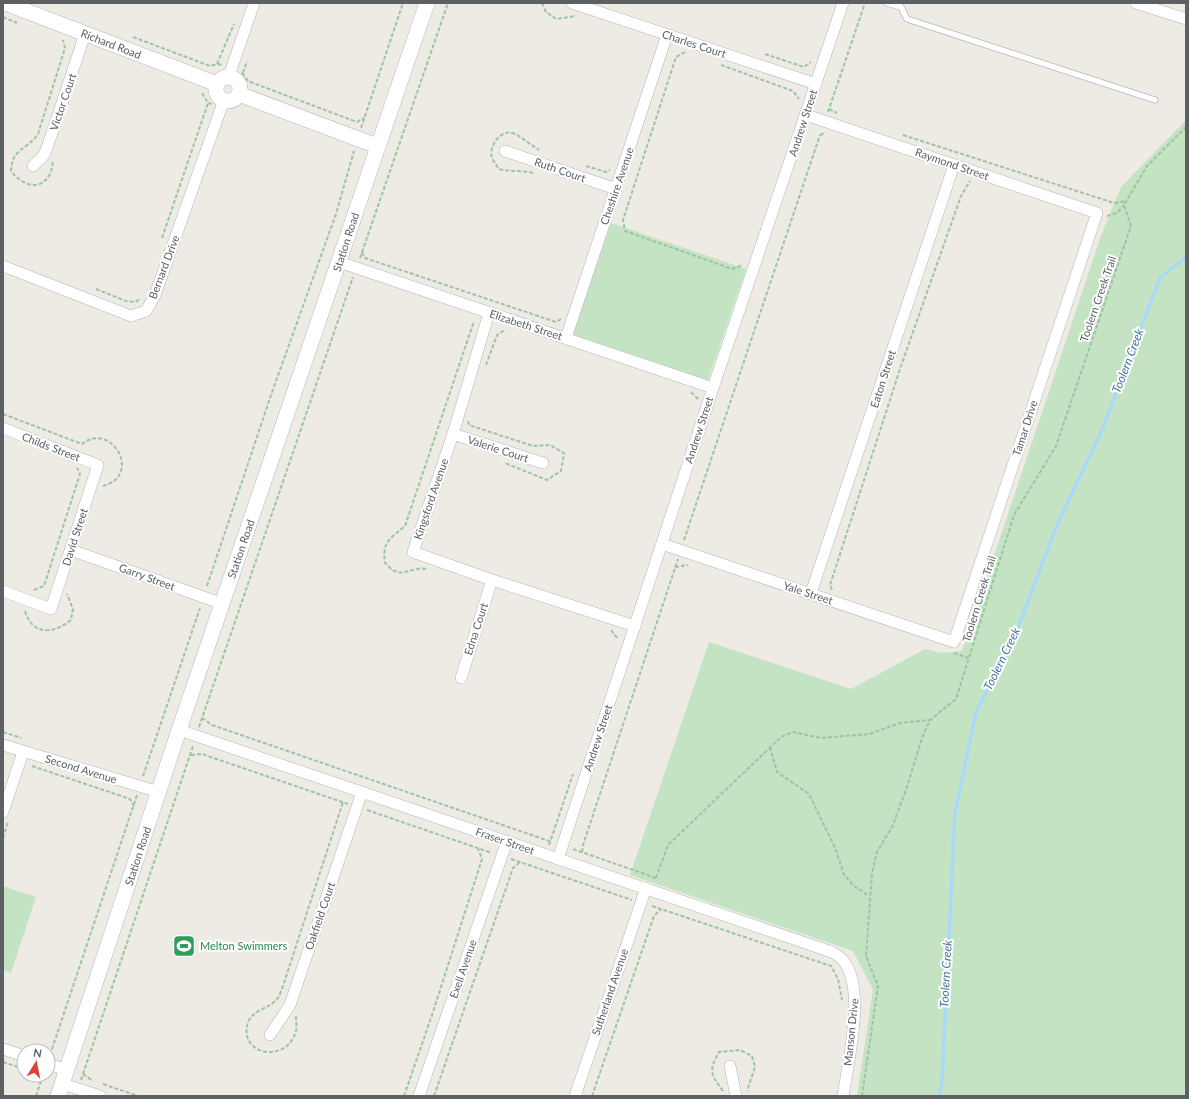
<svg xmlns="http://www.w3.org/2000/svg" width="1189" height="1099" font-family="Lato,sans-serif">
<rect width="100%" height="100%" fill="#eeebe4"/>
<g fill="#c4e3c3">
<polygon points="1186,120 1186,1096 857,1096 873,990 853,951 630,875 709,642 851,689 925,649 941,653 962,651 1101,236 1121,187"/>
<polygon points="611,223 746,269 708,380 573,334"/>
<polygon points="3,886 36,897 11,973 3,970"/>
</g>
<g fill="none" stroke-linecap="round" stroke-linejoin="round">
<polyline stroke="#a9d9f9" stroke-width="3.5" points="939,1096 942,1083 955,813 976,712 1014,638 1057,525 1102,430 1160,278 1186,257"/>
<g stroke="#b2b5b8" stroke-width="7">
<polyline id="lane" points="887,3 901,7 907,19 1155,100"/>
</g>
<g stroke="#b2b5b8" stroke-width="12">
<g id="street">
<polyline points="572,3 816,84"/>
<polyline points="1136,3 1186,19"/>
<polyline points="229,76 254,3"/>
<polyline points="505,151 616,189"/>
<polyline points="33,166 44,155 48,145 85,34"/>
<polyline points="339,262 713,388"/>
<polyline points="3,266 131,316 146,311 155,295 224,100"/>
<polyline points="489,313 453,434 413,552 492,580 635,626"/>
<polyline points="566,338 667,35"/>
<polyline points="3,428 98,465 51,609 3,591"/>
<polyline points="453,434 543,463"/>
<polyline points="662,544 954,642 1097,213 806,115"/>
<polyline points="71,550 223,604"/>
<polyline points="811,593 954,165"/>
<polyline points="461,678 492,580"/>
<path d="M179 730 832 952C835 954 839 956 842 959 867 986 848 1062 843 1096"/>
<polyline points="3,745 159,792"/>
<polyline points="3,812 23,752"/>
<polyline points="558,859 713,388 843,3"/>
<polyline points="270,1035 290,1005 362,792"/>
<polyline points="3,1049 24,1056"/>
<polyline points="48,1064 67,1070"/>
<polyline points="730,1066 736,1096"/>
<polyline points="63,1084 100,1096"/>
<polyline points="419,1096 507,841"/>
<polyline points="575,1096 646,888"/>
</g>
</g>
<g stroke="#b3b7bb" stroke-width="16">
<g id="secondary">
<polyline points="5,3 217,84"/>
<circle cx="228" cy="89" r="12"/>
<polyline points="239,94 377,146"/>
<polyline points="58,1096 179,730 427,3"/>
</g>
</g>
<g stroke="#9cc4a6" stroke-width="2" stroke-dasharray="4 2" stroke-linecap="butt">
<polyline points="542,3 546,12 556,19 576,16"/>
<polyline points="3,17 17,23"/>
<polyline points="133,37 210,66 217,64 223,65"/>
<polyline points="685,52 676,57 623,220 625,231 732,269 743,265"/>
<polyline points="765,54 804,67 811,62"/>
<polyline points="217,64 234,24"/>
<polyline points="721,65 793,91 799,99"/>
<polyline points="242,73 248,81 253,83 357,122 364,118"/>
<polyline points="243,73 247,61"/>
<polyline points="202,93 208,103 212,104"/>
<polyline points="829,109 837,113"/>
<polyline points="828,112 865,3"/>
<polyline points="361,128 403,3"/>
<polyline points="820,135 825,133"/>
<polyline points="903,135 1114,203 1126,201"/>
<path d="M53 162C52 167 51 174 48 177 37 193 19 182 11 171 12 148 26 151 38 134L65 48 63 40"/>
<polyline points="586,166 606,172 610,170"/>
<path d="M533 173C522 170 510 172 499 169 497 166 494 162 492 158 488 146 502 127 515 134 523 138 531 145 539 150"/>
<polyline points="1107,216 1117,213 1124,205"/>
<polyline points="162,238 208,103"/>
<polyline points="362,252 365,258 556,322 561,319"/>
<polyline points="360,258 448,3"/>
<polyline points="96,289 126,301 135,302 140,299"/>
<polyline points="486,365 497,335 505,330"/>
<polyline points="691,392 699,400"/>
<path d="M3 414 82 444C108 423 136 464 114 481 111 483 106 485 103 486"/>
<polyline points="468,421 469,425 533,446 550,445 564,453 561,471 547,480 505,463"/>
<polyline points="684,540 820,135"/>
<polyline points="675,567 688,565"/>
<path d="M426 569C415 566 405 576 395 571 391 570 388 565 385 563 382 541 390 539 405 526L474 321"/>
<polyline points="207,586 271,395 336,214 354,151"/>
<polyline points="34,590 44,586 80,474 77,468"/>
<polyline points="832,590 830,585 900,369 961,196 970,181"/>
<path d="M25 611C32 636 54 634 71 620L73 609 67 594"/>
<polyline points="611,630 618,639"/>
<polyline points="954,653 968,658"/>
<polyline points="202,718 212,725 552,842"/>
<polyline points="199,727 353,277"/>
<polyline points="3,732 21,738"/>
<polyline points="770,747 777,772 809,794 836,850 844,875 854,886 869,896"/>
<polyline points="191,755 202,754 348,804"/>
<polyline points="32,766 130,799 134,806"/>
<polyline points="143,776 200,608"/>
<polyline points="367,810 492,853"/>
<polyline points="3,838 8,822"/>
<polyline points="549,845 573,774"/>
<polyline points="573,849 656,878"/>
<polyline points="582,852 583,845 678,559"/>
<polyline points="511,859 632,900"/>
<polyline points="656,878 668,845 781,737 793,732 821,738 869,734 900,723 930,720"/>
<polyline points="652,906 831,966 838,979 842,1000"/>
<polyline points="3,912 3,922"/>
<path d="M296 1016C296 1021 297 1027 296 1031 288 1063 241 1056 247 1026 250 1010 267 1010 276 1000 279 998 280 993 282 989L343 802"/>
<polyline points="33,1049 40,1051"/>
<polyline points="50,1055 137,795"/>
<polyline points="3,1062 24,1069"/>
<polyline points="83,1074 93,1081"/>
<polyline points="81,1080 193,746"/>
<polyline points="103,1084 138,1096"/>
<path d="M723 1091C711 1075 708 1071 719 1052L740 1050 752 1056 755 1067 747 1091"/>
<polyline points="36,1096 43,1075"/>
<polyline points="404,1096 432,1015 482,859 478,848"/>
<polyline points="434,1096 513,868 520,862"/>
<polyline points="592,1096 654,916 661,909"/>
<polyline points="862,1096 878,986 866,956 872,873 877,852 892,827 906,790 922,738 930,720 956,699 1014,515 1056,446 1131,226 1124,205 1147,166 1186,127"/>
</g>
<use href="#lane" stroke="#fff" stroke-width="5.5"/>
<use href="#street" stroke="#fff" stroke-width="11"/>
<use href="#secondary" stroke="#fff" stroke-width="15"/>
</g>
<defs>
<g id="stadium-square" transform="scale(1.15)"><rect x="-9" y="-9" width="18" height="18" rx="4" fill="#2e9e5b" stroke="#fff"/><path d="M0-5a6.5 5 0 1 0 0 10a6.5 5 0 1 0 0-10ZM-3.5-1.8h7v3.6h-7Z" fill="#fff"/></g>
</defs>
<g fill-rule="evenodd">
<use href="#stadium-square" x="184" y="946"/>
</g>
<g text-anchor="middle" stroke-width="4" stroke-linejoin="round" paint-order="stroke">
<g font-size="11" fill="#5c6064" stroke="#fff">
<text transform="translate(111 44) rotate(21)" y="4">Richard Road</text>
<text transform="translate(694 44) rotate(18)" y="4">Charles Court</text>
<text transform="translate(63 102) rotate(-71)" y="4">Victor Court</text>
<text transform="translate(803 123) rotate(-72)" y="4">Andrew Street</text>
<text transform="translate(952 164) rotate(19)" y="4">Raymond Street</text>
<text transform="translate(560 170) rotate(19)" y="4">Ruth Court</text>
<text transform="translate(617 186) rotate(-71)" y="4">Cheshire Avenue</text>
<text transform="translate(346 242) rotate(-72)" y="4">Station Road</text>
<text transform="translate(164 267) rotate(-69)" y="4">Bernard Drive</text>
<text transform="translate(1098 299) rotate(-71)" y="4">Toolern Creek Trail</text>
<text transform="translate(526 325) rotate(18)" y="4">Elizabeth Street</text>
<text transform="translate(883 379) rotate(-72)" y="4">Eaton Street</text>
<text transform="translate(1025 428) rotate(-72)" y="4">Tamar Drive</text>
<text transform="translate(699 430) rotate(-72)" y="4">Andrew Street</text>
<text transform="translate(51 447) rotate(21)" y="4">Childs Street</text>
<text transform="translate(498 449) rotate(18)" y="4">Valerie Court</text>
<text transform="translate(431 499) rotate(-71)" y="4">Kingsford Avenue</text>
<text transform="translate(75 537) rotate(-72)" y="4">David Street</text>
<text transform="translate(241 549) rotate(-71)" y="4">Station Road</text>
<text transform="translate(147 577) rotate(20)" y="4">Garry Street</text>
<text transform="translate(808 593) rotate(18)" y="4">Yale Street</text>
<text transform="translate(979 599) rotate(-73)" y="4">Toolern Creek Trail</text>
<text transform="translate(476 629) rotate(-72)" y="4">Edna Court</text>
<text transform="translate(598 738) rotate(-72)" y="4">Andrew Street</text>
<text transform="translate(81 769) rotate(17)" y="4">Second Avenue</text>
<text transform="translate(505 841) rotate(19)" y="4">Fraser Street</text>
<text transform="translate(138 856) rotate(-72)" y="4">Station Road</text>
<text transform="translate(320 916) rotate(-71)" y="4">Oakfield Court</text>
<text transform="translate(463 969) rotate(-71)" y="4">Exell Avenue</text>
<text transform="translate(610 992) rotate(-71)" y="4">Sutherland Avenue</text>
<text transform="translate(851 1032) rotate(-84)" y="4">Manson Drive</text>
</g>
<g font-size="11" fill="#27864d" stroke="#fff" text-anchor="start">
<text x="200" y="950">Melton Swimmers</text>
</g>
<g font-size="12" font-style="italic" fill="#4575a1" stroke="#fff">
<text transform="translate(1128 361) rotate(-69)" y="4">Toolern Creek</text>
<text transform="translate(1002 659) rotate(-64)" y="4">Toolern Creek</text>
<text transform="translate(946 974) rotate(-87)" y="4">Toolern Creek</text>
</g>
</g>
<rect width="1189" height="1099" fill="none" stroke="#5c6064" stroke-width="8"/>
<g transform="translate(36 1063) rotate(10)"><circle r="19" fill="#ffffff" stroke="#bebfc1"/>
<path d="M0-3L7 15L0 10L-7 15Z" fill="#dc423c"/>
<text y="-6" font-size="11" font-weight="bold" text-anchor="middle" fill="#5c6064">N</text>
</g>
</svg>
